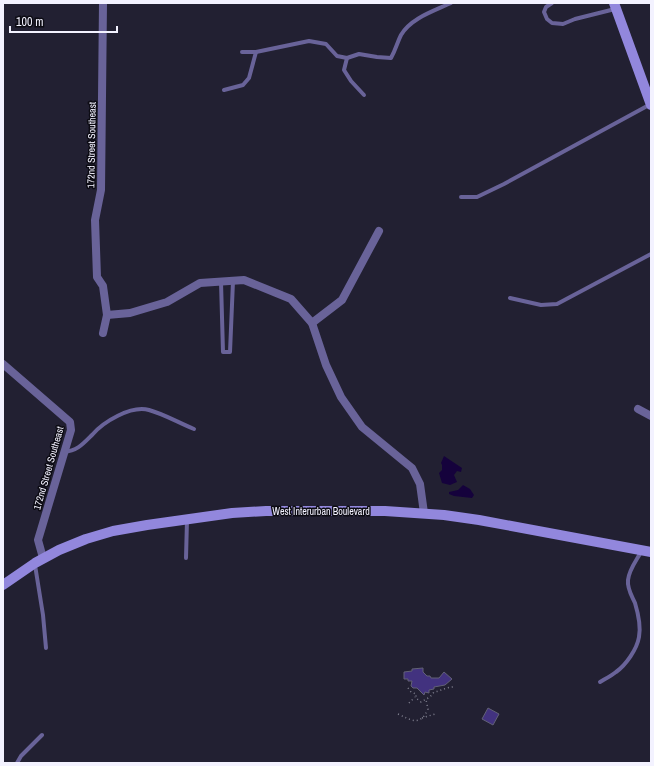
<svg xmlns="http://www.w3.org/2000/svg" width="654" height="766" font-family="'Archivo Narrow',sans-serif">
<rect width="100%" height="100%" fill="#222032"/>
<g fill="#15023c">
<polygon points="444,456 462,468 461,472 457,471 454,475 457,482 450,485 442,483 439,473 442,470 442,465 441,463"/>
<polygon points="463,485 470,489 474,495 472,498 454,496 449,494 449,492 458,490"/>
</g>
<g fill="#42327f" stroke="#626176">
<polygon points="423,668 423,672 427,676 430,676 431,678 439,678 444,672 452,679 445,685 434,687 434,689 429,690 429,693 425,692 424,695 417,688 413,688 411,686 412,681 408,681 408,679 404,679 404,672 412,671 412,669"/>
<polygon points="488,708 499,714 493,725 482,719"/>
</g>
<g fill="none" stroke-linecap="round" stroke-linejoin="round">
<g stroke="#818090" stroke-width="1.5" stroke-dasharray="1 3" stroke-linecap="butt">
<path d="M408 688 411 692 416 694V698L421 702 430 697 434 692C441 691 446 687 454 687"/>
<polyline points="409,703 415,697"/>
<path d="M398 714C411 720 420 727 428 709L426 700"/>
<polyline points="422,718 435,714 437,715"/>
</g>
<g stroke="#696399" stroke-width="4">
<polyline points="552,3 546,7 544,12 547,19 552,23 563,24 575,19 615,9"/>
<polyline points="242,52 256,52 309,41 326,44 337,56 347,58"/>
<polyline points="224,90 243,85 249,78 256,52"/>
<path d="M364 95 351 81 344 70 347 58 359 54 377 57 391 58C396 49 397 43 401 35 411 18 434 11 451 3"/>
<polyline points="461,197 477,197 504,184 649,105"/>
<polyline points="221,282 223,352 230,352 233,281"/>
<polyline points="510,298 541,305 557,304 651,254"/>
<path d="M64 452C77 451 83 444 92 435 103 422 131 405 149 410 164 414 179 423 194 429"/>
<polyline points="186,558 187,520"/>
<polyline points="35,565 43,615 46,648"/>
<path d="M600 682C605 679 611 676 616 672 626 665 637 649 639 637 641 627 638 613 635 603 632 596 627 589 628 580 629 569 637 560 642 550"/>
<polyline points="17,763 21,756 42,735"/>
</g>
<g stroke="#696399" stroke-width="8">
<polyline points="107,315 130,313 167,302 200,283 244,280 291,299 312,323 326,365 341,397 362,427 412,468 420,484 424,513"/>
<polyline points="312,323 342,300 379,231"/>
<polyline points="103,333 107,315 103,286 97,277 95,220 101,190 103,3"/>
<polyline points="3,364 70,422 71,430 38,540 43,558"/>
<polyline points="638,409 651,416"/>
</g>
<g stroke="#9287dd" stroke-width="10">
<polyline points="614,3 651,105"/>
<polyline points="3,585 35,563 59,550 86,539 113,531 147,525 232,513 266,511 385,511 444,515 479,520 651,552"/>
</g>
</g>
<g text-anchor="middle" stroke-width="3" stroke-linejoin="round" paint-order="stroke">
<g font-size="10" fill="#f3f2ff" stroke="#0c0b13">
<text transform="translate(91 145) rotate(-89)" y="4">172nd Street Southeast</text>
<text transform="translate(48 468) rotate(-74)" y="4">172nd Street Southeast</text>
<text x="321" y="515">West Interurban Boulevard</text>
</g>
</g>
<rect width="654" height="766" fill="none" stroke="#f3f2ff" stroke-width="8"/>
<path d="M10 26v6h107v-6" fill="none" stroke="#f3f2ff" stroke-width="2"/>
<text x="16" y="26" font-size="12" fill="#f3f2ff" stroke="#0c0b13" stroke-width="3" paint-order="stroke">100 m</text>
</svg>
